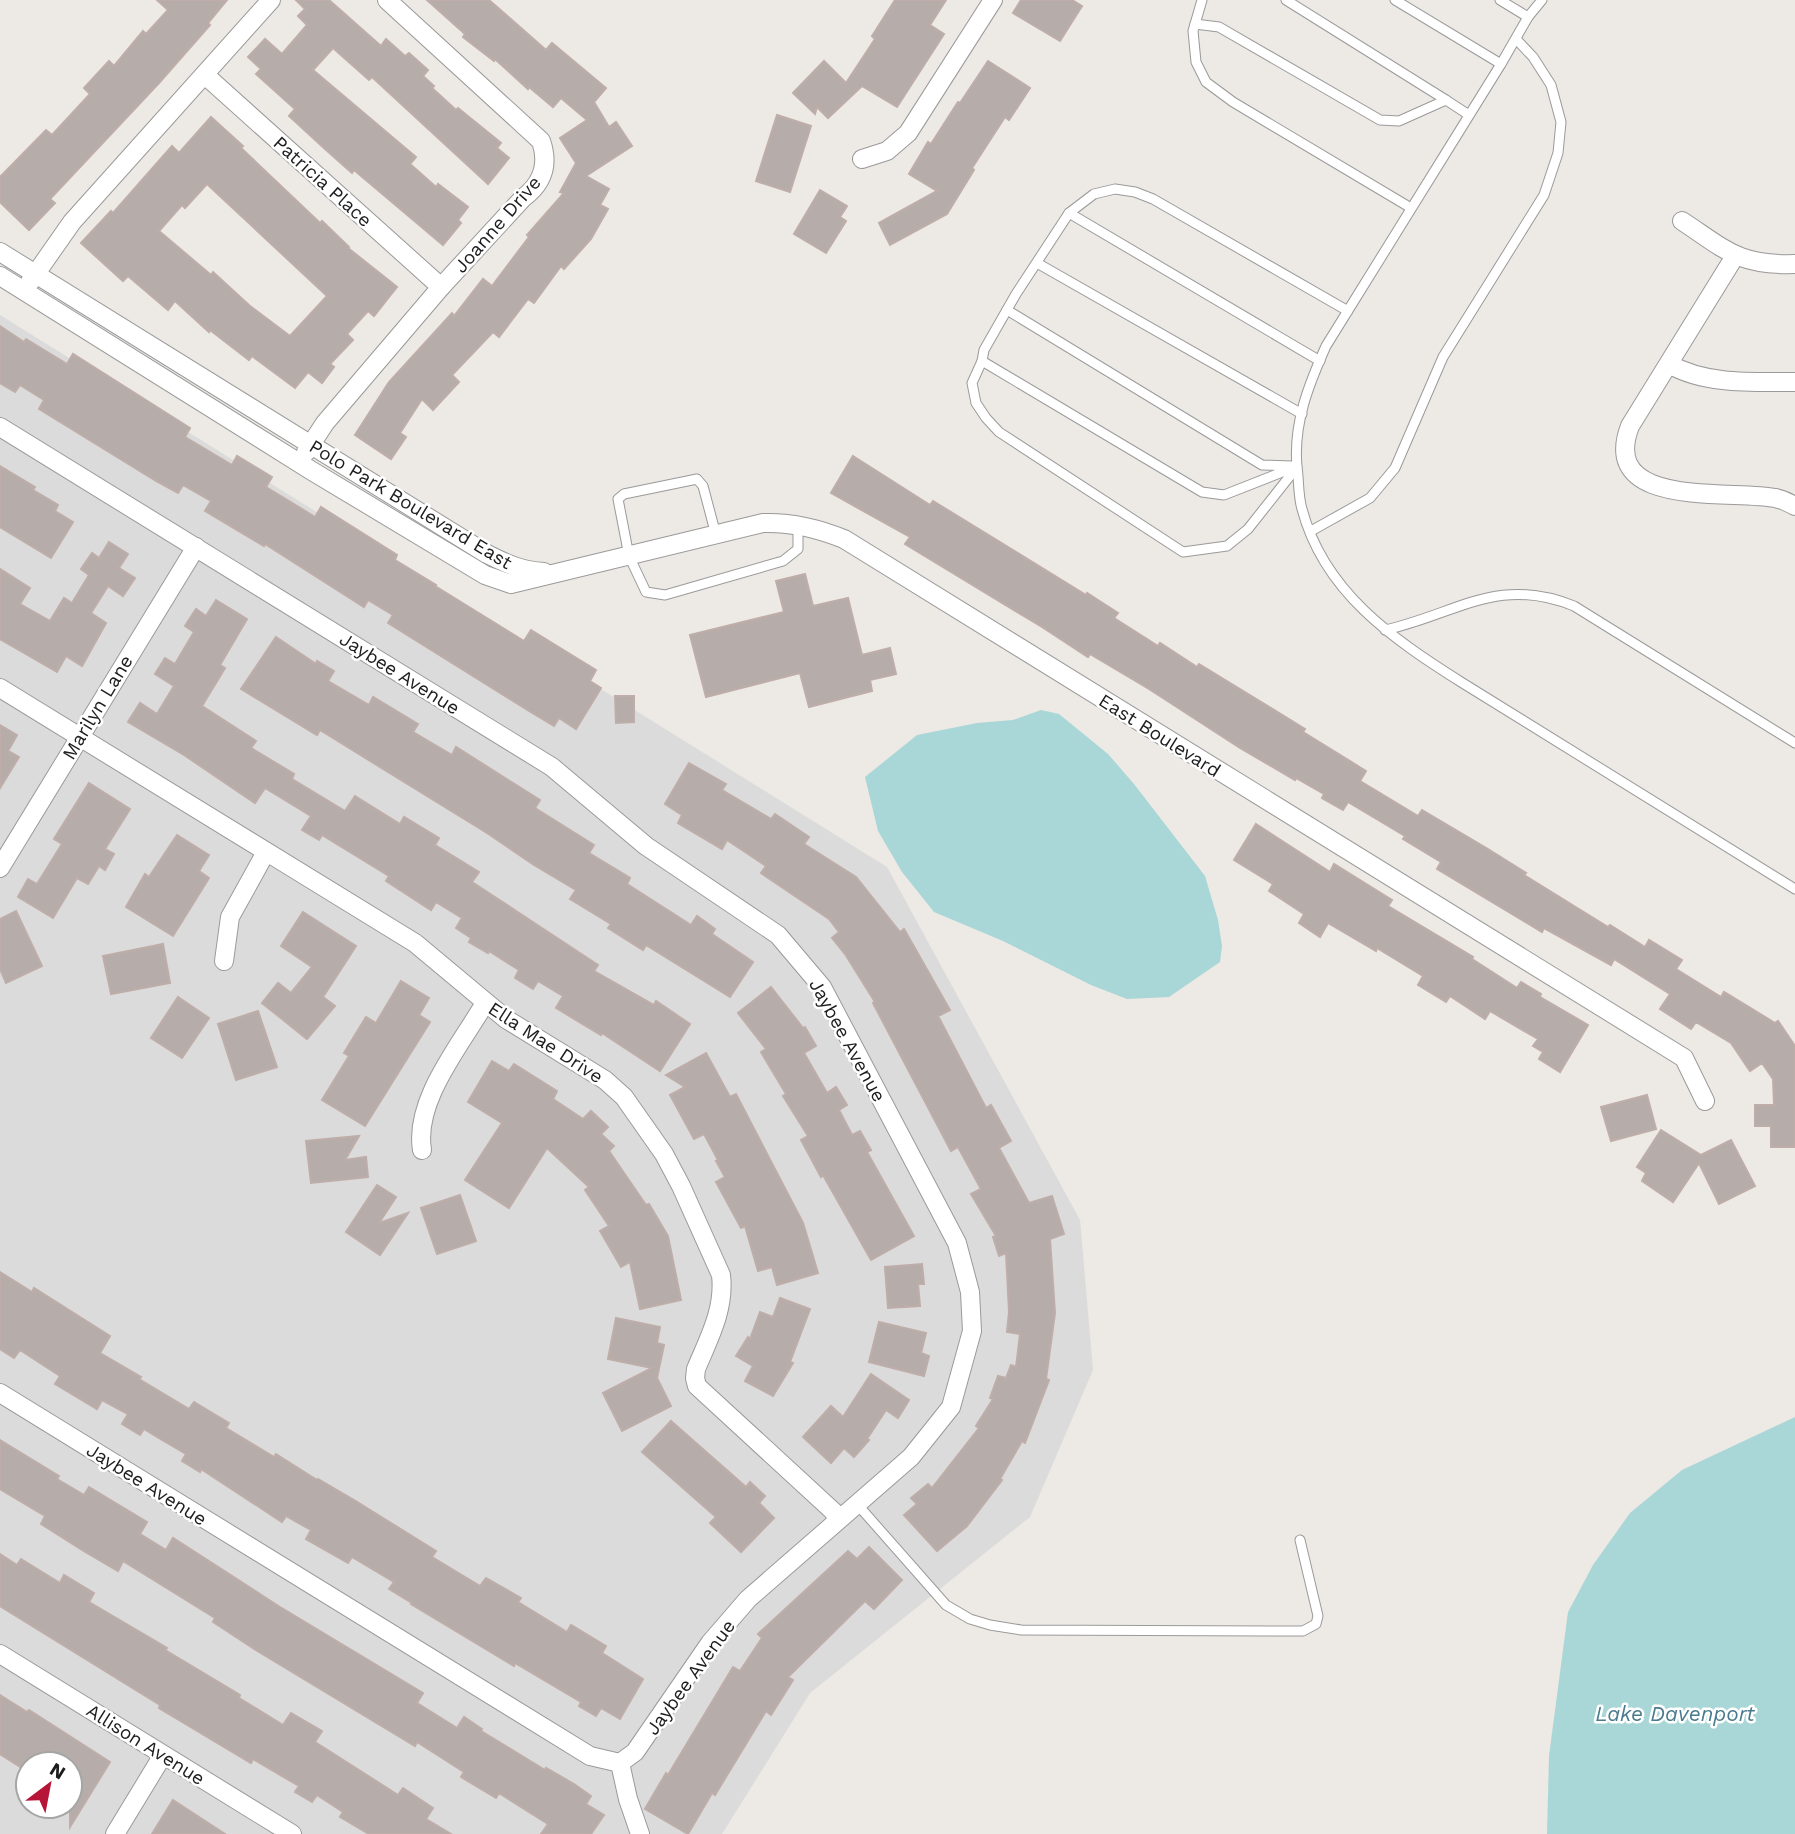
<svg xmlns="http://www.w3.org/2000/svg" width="1795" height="1834" font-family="'Work Sans',sans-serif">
<rect width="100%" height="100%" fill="#ede9e4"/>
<path fill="#dbdbdb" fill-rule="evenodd" d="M0 315 887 867 1080 1220 1093 1370 1030 1517 810 1693 722 1834H0ZM28 1764H70V1806H28Z"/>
<g fill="#a9d6d7">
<polygon points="1041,710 1059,714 1108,754 1134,784 1205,876 1218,920 1222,946 1220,962 1169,997 1127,999 1091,985 1003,941 934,912 902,872 878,831 865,777 917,735 977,723 1013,720"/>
<polygon points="1795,1417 1795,1834 1547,1834 1549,1756 1568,1612 1593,1565 1630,1513 1682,1470"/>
</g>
<g fill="#b6adaa" stroke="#beada8" stroke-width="2" fill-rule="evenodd">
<polygon points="157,0 227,0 208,23 210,25 159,83 50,199 55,203 29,230 0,202 0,177 46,130 52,135 90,94 84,88 109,61 114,66 143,31 146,34 168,10"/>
<polygon points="296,0 329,0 381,46 386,39 405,56 409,53 428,70 423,76 434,86 432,88 456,110 458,108 501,143 497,148 509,158 488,184 372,77 369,80 333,48 313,70 416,157 410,164 436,187 438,184 468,207 458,220 461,223 443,245 354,170 352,173 325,149 289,116 295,109 256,74 261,69 248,57 265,39 282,54 307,25 298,16 305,9"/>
<polygon points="427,0 489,0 546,50 552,43 606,88 594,102 609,127 616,122 632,146 586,176 609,189 600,205 608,209 591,239 564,269 561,266 534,303 528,299 499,337 493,332 452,375 459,382 433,410 422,399 400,433 406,437 391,459 355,435 389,382 452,313 454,316 483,279 492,286 529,237 527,235 564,193 560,192 576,163 560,138 587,120 561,98 553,107 529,87 528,89 495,59 494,61 463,37 465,34"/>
<polygon points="895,0 946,0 930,25 944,34 897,107 862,86 828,118 817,107 815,114 793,93 824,61 846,83 875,39 872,36"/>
<polygon points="1021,0 1072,0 1082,6 1060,41 1013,13"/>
<polygon points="988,61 1030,88 1009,120 1005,117 972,168 974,170 947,214 890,245 879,223 937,191 909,174 928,142 931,144 958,102 960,103"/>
<polygon points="777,115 811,126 790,192 756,181"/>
<path d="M211 117 243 146 241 148 320 223 322 221 349 247 348 248 397 287 374 316 368 311 347 334 353 340 330 364 334 367 322 383 308 372 295 388 252 356 249 360 210 330 209 332 175 301 168 310 128 276 123 281 81 243 111 211 113 213 172 146 179 153ZM207 184 327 296 290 336 250 306 213 272 211 275 159 231 182 205 185 208Z"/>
<polygon points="820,190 847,206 840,217 846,221 826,253 794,234"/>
<polygon points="0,326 24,342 26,339 67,364 73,354 190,428 185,437 232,465 237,456 272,477 266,487 315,517 321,507 397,555 395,560 436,585 435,586 524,641 531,630 596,670 590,681 601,688 576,729 559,718 554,726 529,711 388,623 393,615 368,600 364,607 265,544 264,546 205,511 211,501 183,485 178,493 156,481 39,409 44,400 20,385 15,392 0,383"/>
<polygon points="853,456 930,505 933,501 1086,595 1087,593 1118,613 1114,618 1158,646 1160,643 1197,667 1199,664 1305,729 1303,732 1366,771 1360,781 1418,816 1422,810 1488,849 1526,873 1524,875 1608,927 1610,925 1645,947 1649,940 1682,960 1676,969 1721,997 1724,992 1775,1023 1778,1021 1795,1046 1795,1147 1771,1147 1771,1126 1755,1126 1755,1105 1774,1105 1773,1079 1762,1063 1750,1071 1731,1043 1696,1022 1691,1029 1660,1009 1670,994 1614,959 1611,965 1544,928 1542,932 1437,869 1441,862 1403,839 1405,836 1348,802 1343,810 1322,798 1324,794 1296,778 1295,780 1240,748 1149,689 1090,654 1088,657 1042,627 905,544 910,537 831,493"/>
<polygon points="0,466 35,487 33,490 58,505 55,511 73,522 51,558 0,527"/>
<polygon points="109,542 128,554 119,568 135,578 123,596 108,586 91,613 106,623 82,666 66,656 57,672 0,639 0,569 30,588 20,604 50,621 64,598 72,603 89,575 81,569 92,553 99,558"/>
<polygon points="805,574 813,606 848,598 862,655 890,648 896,674 870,680 872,691 809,707 800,673 706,697 690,635 784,612 776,581"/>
<polygon points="216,600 247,619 220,665 225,668 202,706 256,741 251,748 294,774 292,779 345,811 355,796 400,824 404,817 439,838 435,845 479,872 472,882 598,965 594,971 654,1005 656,1001 690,1024 660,1071 602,1033 601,1035 556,1008 563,996 538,981 533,989 515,978 519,970 489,951 488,953 469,942 471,938 456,928 462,918 436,902 431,910 386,881 389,876 322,835 319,840 302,830 311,816 265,788 255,803 184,755 128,722 140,703 157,714 174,686 155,674 165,658 175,664 194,632 185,626 196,609 206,616"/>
<polygon points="276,637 316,664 317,661 334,671 328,681 369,705 373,697 418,724 413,732 452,755 456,747 540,800 535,808 594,845 589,853 630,878 627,884 691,925 697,916 715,929 712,934 753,962 730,997 646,945 643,950 608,928 611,924 570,899 576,890 534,865 487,833 320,730 317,735 241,689"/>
<polygon points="615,696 634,696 634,722 616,723"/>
<polygon points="0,725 17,735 8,751 19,757 0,788"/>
<polygon points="689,763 726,784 722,790 771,819 775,814 809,837 804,844 856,877 900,932 904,929 950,1010 938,1016 986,1108 991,1105 1011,1141 999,1148 1029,1203 1052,1196 1064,1234 1050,1239 1055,1313 1046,1379 1049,1380 1025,1443 1022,1441 1000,1479 1002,1480 967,1526 937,1551 904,1515 917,1504 911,1498 928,1484 932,1488 979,1428 976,1426 993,1399 990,1398 998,1376 1006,1378 1011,1365 1016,1367 1020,1334 1007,1332 1009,1312 1006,1253 999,1256 993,1237 996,1236 971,1194 981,1189 958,1147 951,1151 873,1003 875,1002 845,954 832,938 839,932 829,919 761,873 766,866 727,840 722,849 678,823 682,815 665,804"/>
<polygon points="89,783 130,809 105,849 114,854 105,870 99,866 88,884 77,878 53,918 18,897 28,879 37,884 62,844 54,839"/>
<polygon points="1256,824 1330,872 1334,864 1392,900 1388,906 1473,957 1472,959 1517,988 1521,982 1541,994 1540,997 1588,1025 1560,1072 1539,1059 1543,1052 1533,1046 1538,1039 1490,1011 1485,1019 1450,996 1446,1002 1418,985 1423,976 1377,948 1376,951 1328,923 1320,937 1299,923 1304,914 1269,891 1273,884 1234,860"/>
<polygon points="177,835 209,855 199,871 209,878 173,936 126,907 145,874 149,877"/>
<polygon points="16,911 42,966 6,983 0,969 0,919"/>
<polygon points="303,912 356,946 323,997 335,1006 307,1039 262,1003 278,983 291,993 312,967 281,946"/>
<polygon points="163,944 170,983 111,994 103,956"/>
<polygon points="401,981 429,998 419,1015 430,1022 365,1126 322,1100 349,1056 344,1053 366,1017 376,1023"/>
<polygon points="771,987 803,1028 805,1027 816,1046 804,1053 827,1093 836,1087 847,1105 839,1110 852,1135 860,1131 871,1150 867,1152 914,1236 871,1260 823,1175 821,1177 801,1140 808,1136 783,1096 786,1094 761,1052 766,1049 738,1013"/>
<polygon points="178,997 209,1018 182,1058 151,1038"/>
<polygon points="258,1011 277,1067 236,1080 218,1024"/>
<polygon points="706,1053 730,1097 736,1094 803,1223 818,1273 777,1285 772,1267 758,1271 745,1226 741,1228 716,1182 725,1177 716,1161 718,1160 704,1134 694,1139 670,1095 685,1087 666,1075"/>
<polygon points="492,1061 509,1071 514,1064 557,1091 553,1099 583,1119 591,1111 608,1127 601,1134 614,1146 609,1151 646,1205 649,1204 668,1236 681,1300 640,1309 630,1262 621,1267 600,1231 609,1226 585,1190 589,1187 547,1148 509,1208 465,1180 502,1123 468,1102"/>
<polygon points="1647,1095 1656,1129 1611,1141 1601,1107"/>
<polygon points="1661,1130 1701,1155 1731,1140 1755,1186 1719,1204 1699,1163 1673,1202 1642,1181 1646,1173 1637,1167"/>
<polygon points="359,1136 345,1160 366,1157 368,1177 311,1183 306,1141"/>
<polygon points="377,1185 396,1197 379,1223 408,1213 380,1255 346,1232"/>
<polygon points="460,1195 476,1241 437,1254 421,1208"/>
<polygon points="922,1264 924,1284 918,1284 920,1306 888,1308 885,1267"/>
<polygon points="0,1272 32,1292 34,1288 110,1336 100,1353 141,1377 139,1379 189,1409 194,1402 229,1423 226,1428 274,1457 276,1454 317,1480 318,1479 354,1500 436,1551 432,1557 480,1586 486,1578 521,1598 518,1602 567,1632 571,1625 606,1646 602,1653 643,1679 620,1719 601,1708 596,1716 579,1706 581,1702 515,1663 514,1666 411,1604 412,1603 389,1589 394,1582 352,1557 348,1563 306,1539 311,1530 286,1516 282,1522 201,1469 200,1472 182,1461 186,1454 157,1437 144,1429 140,1435 122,1424 128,1414 102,1400 97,1409 55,1384 60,1376 20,1350 14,1358 0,1349"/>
<polygon points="780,1298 810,1309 790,1362 793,1363 773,1396 745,1381 753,1366 736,1356 748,1337 750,1339 760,1312 773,1317"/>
<polygon points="616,1318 660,1327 657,1343 664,1345 657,1378 671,1406 622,1431 603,1393 652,1368 608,1359"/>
<polygon points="879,1322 926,1333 921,1353 929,1356 924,1376 869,1362"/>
<polygon points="871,1374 909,1400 898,1418 886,1410 867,1439 869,1440 854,1457 844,1448 831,1463 803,1437 831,1406 843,1417"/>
<polygon points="671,1421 746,1487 750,1482 765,1496 759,1503 774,1518 741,1552 710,1523 716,1517 642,1452"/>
<polygon points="0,1440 59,1476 57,1479 84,1495 89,1487 147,1522 140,1534 166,1550 173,1538 280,1607 423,1693 417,1703 457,1728 464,1717 482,1729 481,1731 545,1770 546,1768 574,1784 591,1796 586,1804 604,1815 591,1834 541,1834 548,1824 499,1793 496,1798 461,1777 464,1772 417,1742 415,1746 259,1652 213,1622 215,1618 123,1561 118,1571 82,1550 41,1524 45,1516 0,1489"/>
<polygon points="869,1547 902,1580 874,1609 865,1601 788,1677 793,1680 771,1715 766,1711 715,1795 712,1793 688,1834 645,1809 666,1773 668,1775 733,1667 740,1671 762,1638 758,1634 848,1551 857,1559"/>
<polygon points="0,1554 17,1565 21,1559 60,1583 64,1575 94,1593 89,1602 167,1648 165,1650 240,1695 239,1698 283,1725 291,1713 322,1731 315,1742 398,1795 403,1788 433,1808 426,1819 451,1834 369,1834 340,1817 343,1812 317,1795 312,1802 295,1792 299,1786 253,1759 251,1763 159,1708 160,1705 0,1606"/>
<polygon points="0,1695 27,1712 29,1710 110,1762 70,1827 70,1764 28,1764 28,1772 0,1754"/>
<polygon points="173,1800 225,1834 152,1834"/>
</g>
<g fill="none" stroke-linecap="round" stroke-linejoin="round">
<g stroke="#9a9a9a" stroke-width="11">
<g id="lane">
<polyline points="1202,0 1193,31 1196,62 1206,82 1233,102 1411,208"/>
<polyline points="1286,0 1446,100"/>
<polyline points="1395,0 1501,64"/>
<polyline points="1500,0 1528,17"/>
<polyline points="1195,24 1219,27 1380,120 1399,121 1446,100 1469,115"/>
<polyline points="1069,213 1320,361"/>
<polyline points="1037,263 1302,414"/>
<polyline points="1007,310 1262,465 1292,466"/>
<path d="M1348 311 1153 199 1135 192 1115 189 1094 194 1069 213 1016 294 984 350 982 361 972 383 976 403 986 418 999 432 1183 552 1227 546 1248 529 1297 467C1293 423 1309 384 1326 346L1501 64 1528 17 1542 0"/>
<polyline points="982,361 1202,492 1224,495 1295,467"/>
<path d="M1297 467C1299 480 1298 496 1302 509 1324 592 1393 639 1461 682L1795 889"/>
<polyline points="1311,531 1370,498 1395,468 1443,357 1544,195 1558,153 1561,122 1551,85 1533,57 1516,39"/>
<polyline points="716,535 703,486 697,479 624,494 618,499 629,556 646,592 665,595 783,561 798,549 798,524"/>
<path d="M1385 630C1457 614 1497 575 1574 606L1795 743"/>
<polyline points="857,1504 946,1605 970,1619 990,1625 1021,1630 1303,1631 1316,1624 1318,1616 1300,1540"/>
</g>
</g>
<g stroke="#9a9a9a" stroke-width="20">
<g id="street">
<polyline points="205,75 441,287"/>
<polyline points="862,159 887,151 908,133 993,0"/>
<path d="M1682 221C1726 250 1739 266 1795 264"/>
<path d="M0 252 487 554C507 564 522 571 544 572"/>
<path d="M1735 256 1630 426C1598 510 1732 489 1775 498 1782 499 1789 503 1795 506"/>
<path d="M0 276 312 471 485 575 511 584 763 523C792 522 817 528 844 539L1684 1058 1705 1101"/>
<polyline points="30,282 72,222 271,0"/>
<path d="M1669 364C1705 385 1754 382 1795 382"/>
<polyline points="0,427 552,767 646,846 778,935 822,987 957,1243 970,1292 972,1331 951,1407 911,1457 748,1599 710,1643 635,1752 620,1763"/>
<path d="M306 452 325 423 441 287 523 198C543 183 549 164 541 141L387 0"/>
<path d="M0 688 415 943 506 1019 605 1080 624 1097 664 1154 681 1186 721 1275C725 1309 709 1338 696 1369L695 1378 697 1386 834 1512 837 1520"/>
<polyline points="0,868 196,547"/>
<polyline points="224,961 230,917 266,852"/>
<path d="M422 1150C414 1102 458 1048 482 1008L486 1004"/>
<polyline points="0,1393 590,1756 620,1763 628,1799 640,1834"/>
<polyline points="0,1654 292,1834"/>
<polyline points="115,1834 163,1755"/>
</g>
</g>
<use href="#lane" stroke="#fff" stroke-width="9"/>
<use href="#street" stroke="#fff" stroke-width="18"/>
</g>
<g text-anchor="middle" stroke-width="5" stroke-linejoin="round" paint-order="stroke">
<g font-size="19" fill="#1d1d1d" stroke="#fff">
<text transform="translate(323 181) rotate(42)" y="7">Patricia Place</text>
<text transform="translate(497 224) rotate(-49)" y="7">Joanne Drive</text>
<text transform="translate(411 504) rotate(31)" y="7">Polo Park Boulevard East</text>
<text transform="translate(400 673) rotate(32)" y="7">Jaybee Avenue</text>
<text transform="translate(97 707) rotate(-59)" y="7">Marilyn Lane</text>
<text transform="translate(1160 735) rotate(32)" y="7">East Boulevard</text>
<text transform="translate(848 1040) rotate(61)" y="7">Jaybee Avenue</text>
<text transform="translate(546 1042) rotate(33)" y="7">Ella Mae Drive</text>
<text transform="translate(147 1484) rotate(32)" y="7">Jaybee Avenue</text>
<text transform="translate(690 1677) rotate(-54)" y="7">Jaybee Avenue</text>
<text transform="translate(146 1744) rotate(32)" y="7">Allison Avenue</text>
</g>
<g font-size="21" font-style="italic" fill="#4a7a8d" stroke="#fff">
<text x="1675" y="1721">Lake Davenport</text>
</g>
</g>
<g transform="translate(49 1785) rotate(32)"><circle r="33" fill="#ffffff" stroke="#a5a5a5" stroke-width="2"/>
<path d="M0-5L12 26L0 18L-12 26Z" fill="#b61537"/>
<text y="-10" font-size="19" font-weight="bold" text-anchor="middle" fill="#1d1d1d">N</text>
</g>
</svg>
